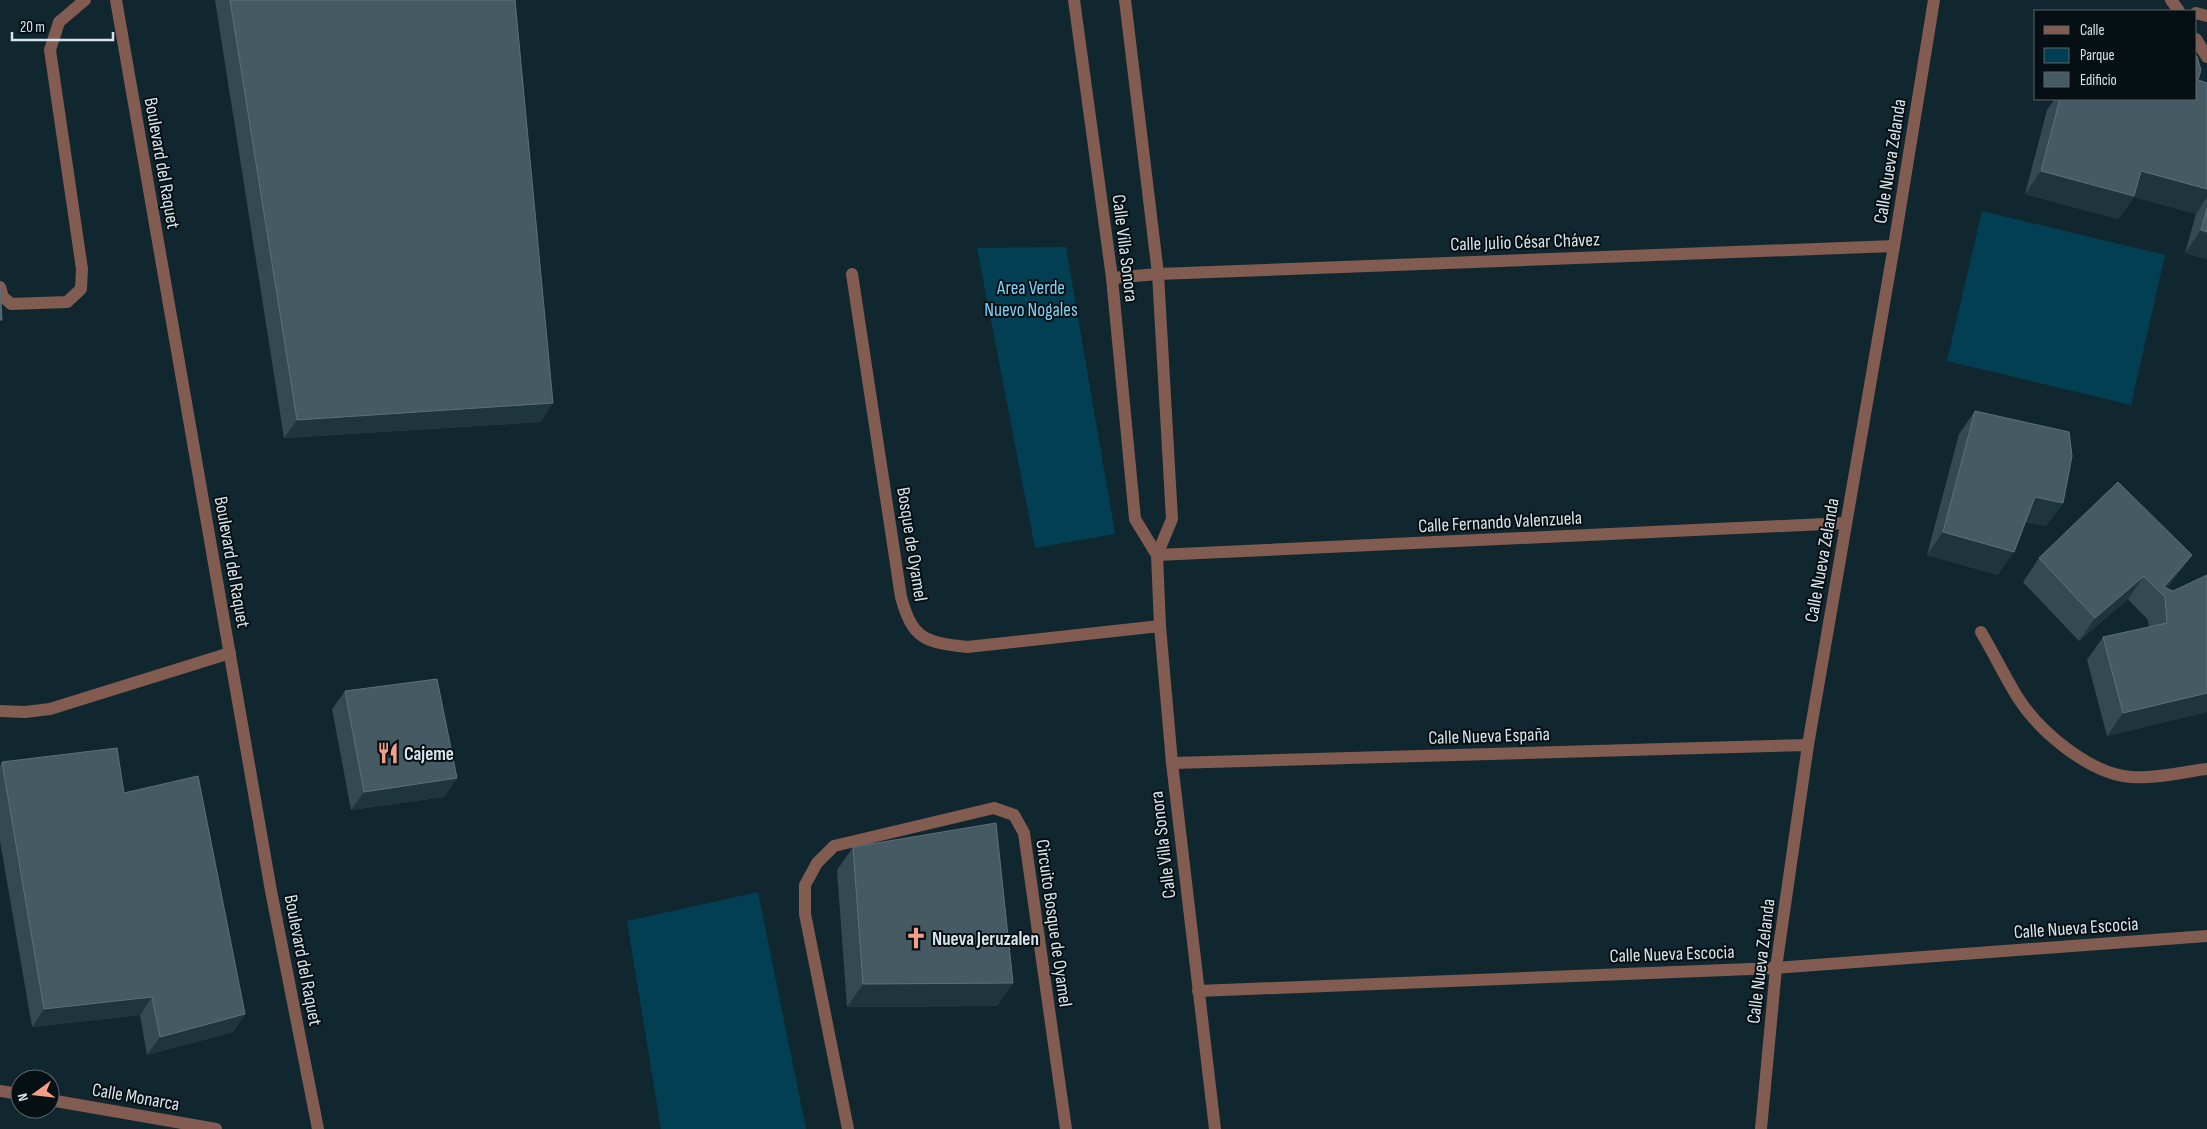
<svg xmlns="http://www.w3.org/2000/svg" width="2207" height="1129" font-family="'Sofia Sans Condensed',sans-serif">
<rect width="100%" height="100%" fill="#112730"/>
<g fill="#033f53">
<polygon points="1982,211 2165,255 2131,405 1947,361"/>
<polygon points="1066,247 1115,534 1035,548 977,248"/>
<polygon points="758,892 806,1129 661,1129 627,921"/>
</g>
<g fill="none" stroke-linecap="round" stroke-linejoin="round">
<g stroke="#825b51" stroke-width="12">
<polyline points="116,0 271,891 318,1129"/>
<polyline points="1074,0 1112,278 1135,519 1157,555"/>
<polyline points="1125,0 1158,274 1172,519 1157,555 1160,626 1172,763 1215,1129"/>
<polyline points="2171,0 2179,11"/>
<polyline points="2196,13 2207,16"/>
<polyline points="2196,39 2207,57"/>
<path d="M852 274 901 597C913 641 926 642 967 647L1160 626"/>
<polyline points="1112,278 1158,274 1894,246"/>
<polyline points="0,287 3,297 11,304 67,302 81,289 82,269 50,50 59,22 85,0"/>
<polyline points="1157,555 1846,523"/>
<path d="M1981 632C1994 654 2005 677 2018 698 2040 732 2090 774 2131 777 2156 779 2182 772 2207 769"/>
<polyline points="0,711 25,712 50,709 230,653"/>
<polyline points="1172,763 1808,745"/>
<polyline points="1198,991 1776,968 2207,936"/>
<polyline points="0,1091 20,1094"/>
<polyline points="50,1100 216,1129"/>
<polyline points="848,1129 805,914 805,885 817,863 834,846 994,808 1014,815 1024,833 1066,1129"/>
<polyline points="1761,1129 1776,968 1808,745 1894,246 1934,0"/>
</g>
</g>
<g fill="#344a53">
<polygon points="215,0 515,0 541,422 284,438"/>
<polygon points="2198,80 2207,83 2207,259 2185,253 2196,214 2134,197 2118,219 2025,194 2047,110 2055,99 2196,99"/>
<polygon points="1975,411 2063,503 2046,526 2026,522 1998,575 1927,555 1959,434"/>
<polygon points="2192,555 2175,578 2167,588 2207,712 2107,736 2087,660 2103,637 2149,627 2148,620 2128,599 2079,641 2023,582 2039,558"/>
<polygon points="345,691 457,778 444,797 351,810 332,709"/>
<polygon points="2,762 124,793 245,1014 233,1032 147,1055 140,1015 32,1027 0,841 0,766"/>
<polygon points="853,847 1013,983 997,1006 847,1007 837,870"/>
</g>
<g fill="#1f353e">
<polygon points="2041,171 2141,171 2207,189 2207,197 2196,214 2134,197 2118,219 2025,194"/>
<polygon points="2201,230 2207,232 2207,259 2185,253"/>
<polygon points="553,403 541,422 284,438 297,420"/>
<polygon points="2035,497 2063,503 2046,526 2019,520"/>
<polygon points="1943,532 2014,552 1998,575 1927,555"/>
<polygon points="2192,555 2175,578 2162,594 2164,587"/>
<polygon points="2144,576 2128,599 2079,641 2095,618"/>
<polygon points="2207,693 2207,712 2107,736 2123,713"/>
<polygon points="457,778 444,797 351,810 364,792"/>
<polygon points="1013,983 997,1006 847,1007 863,984"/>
<polygon points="152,997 140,1015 32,1027 44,1009"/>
<polygon points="245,1014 233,1032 147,1055 160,1037"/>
</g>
<g fill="#465a64" stroke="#5c7079">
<polygon points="230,0 515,0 553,403 297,420"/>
<polygon points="2196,56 2197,56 2201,70 2198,80 2207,83 2207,189 2141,171 2134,196 2041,171 2060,99 2196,99"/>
<polygon points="2207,208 2207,232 2201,230"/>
<polygon points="0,285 2,320 0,320"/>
<polygon points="1975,411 2069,432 2072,456 2063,503 2035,497 2014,552 1943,532"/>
<polygon points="2118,482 2192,555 2164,587 2173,591 2207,575 2207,693 2123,713 2103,637 2167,623 2165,597 2144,576 2095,618 2039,558"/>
<polygon points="437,679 457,778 364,792 345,691"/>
<polygon points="117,748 124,793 198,776 245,1014 160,1037 152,997 44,1009 2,762"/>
<polygon points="996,823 1013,983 863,984 853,847"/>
</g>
<defs>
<g id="restaurant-bare" transform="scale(1.725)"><path d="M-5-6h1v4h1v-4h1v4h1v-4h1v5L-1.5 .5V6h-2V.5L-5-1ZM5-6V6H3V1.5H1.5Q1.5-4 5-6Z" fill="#f49e89" stroke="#060f13" stroke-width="2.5" paint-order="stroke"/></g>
<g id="church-bare" transform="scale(1.725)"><path d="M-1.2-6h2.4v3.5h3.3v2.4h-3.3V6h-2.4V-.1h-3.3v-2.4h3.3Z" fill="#f49e89" stroke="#060f13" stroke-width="2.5" paint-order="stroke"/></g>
</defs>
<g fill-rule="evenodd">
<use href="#restaurant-bare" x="388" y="753"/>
<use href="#church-bare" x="916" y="938"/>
</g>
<g text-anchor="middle" stroke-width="4" stroke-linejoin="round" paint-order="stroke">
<g font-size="19" fill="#d7e4ea" stroke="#060f13">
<text transform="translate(1889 161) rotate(-81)" y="7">Calle Nueva Zelanda</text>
<text transform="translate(163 163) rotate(80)" y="7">Boulevard del Raquet</text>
<text transform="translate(1525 241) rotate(-2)" y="7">Calle Julio César Chávez</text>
<text transform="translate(1126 248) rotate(83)" y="7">Calle Villa Sonora</text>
<text transform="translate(1500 521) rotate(-3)" y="7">Calle Fernando Valenzuela</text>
<text transform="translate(913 544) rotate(81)" y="7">Bosque de Oyamel</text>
<text transform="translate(1821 560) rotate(-80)" y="7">Calle Nueva Zelanda</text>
<text transform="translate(233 562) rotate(80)" y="7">Boulevard del Raquet</text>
<text transform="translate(1489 735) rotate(-2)" y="7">Calle Nueva España</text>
<text transform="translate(1162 845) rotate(-97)" y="7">Calle Villa Sonora</text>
<text transform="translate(1055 923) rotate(82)" y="7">Circuito Bosque de Oyamel</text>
<text transform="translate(2076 927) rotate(-4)" y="7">Calle Nueva Escocia</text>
<text transform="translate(1672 953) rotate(-2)" y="7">Calle Nueva Escocia</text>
<text transform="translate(304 960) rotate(79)" y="7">Boulevard del Raquet</text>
<text transform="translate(1760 961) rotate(-83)" y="7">Calle Nueva Zelanda</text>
<text transform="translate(136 1096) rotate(10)" y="7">Calle Monarca</text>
</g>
<g font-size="19" fill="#83d2f3" stroke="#060f13">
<text x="1031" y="294">Area Verde<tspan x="1031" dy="22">Nuevo Nogales</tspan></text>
</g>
<g font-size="19" font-weight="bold" fill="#d7e4ea" stroke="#060f13" text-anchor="start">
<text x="404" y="760">Cajeme</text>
<text x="932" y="945">Nueva Jeruzalen</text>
</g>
</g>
<rect x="2034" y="10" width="162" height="90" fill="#060f13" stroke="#5a6469"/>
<rect x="2044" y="26" width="25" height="8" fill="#825b51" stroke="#5a6469"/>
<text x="2080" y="35" font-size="15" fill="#d7e4ea">Calle</text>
<rect x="2044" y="48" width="25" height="15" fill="#033f53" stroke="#5a6469"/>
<text x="2080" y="60" font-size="15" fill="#d7e4ea">Parque</text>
<rect x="2044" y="72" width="25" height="15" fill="#465a64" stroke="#5a6469"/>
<text x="2080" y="85" font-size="15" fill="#d7e4ea">Edificio</text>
<g transform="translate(35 1094) rotate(255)"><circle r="24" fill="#060f13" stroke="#5a6469"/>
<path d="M0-4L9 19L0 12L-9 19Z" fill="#f49e89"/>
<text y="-8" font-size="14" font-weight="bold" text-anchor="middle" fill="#d7e4ea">N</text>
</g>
<path d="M12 32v8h101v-8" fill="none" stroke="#d7e4ea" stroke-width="2.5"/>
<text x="20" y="32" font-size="15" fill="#d7e4ea" stroke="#060f13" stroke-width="4" paint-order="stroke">20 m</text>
</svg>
